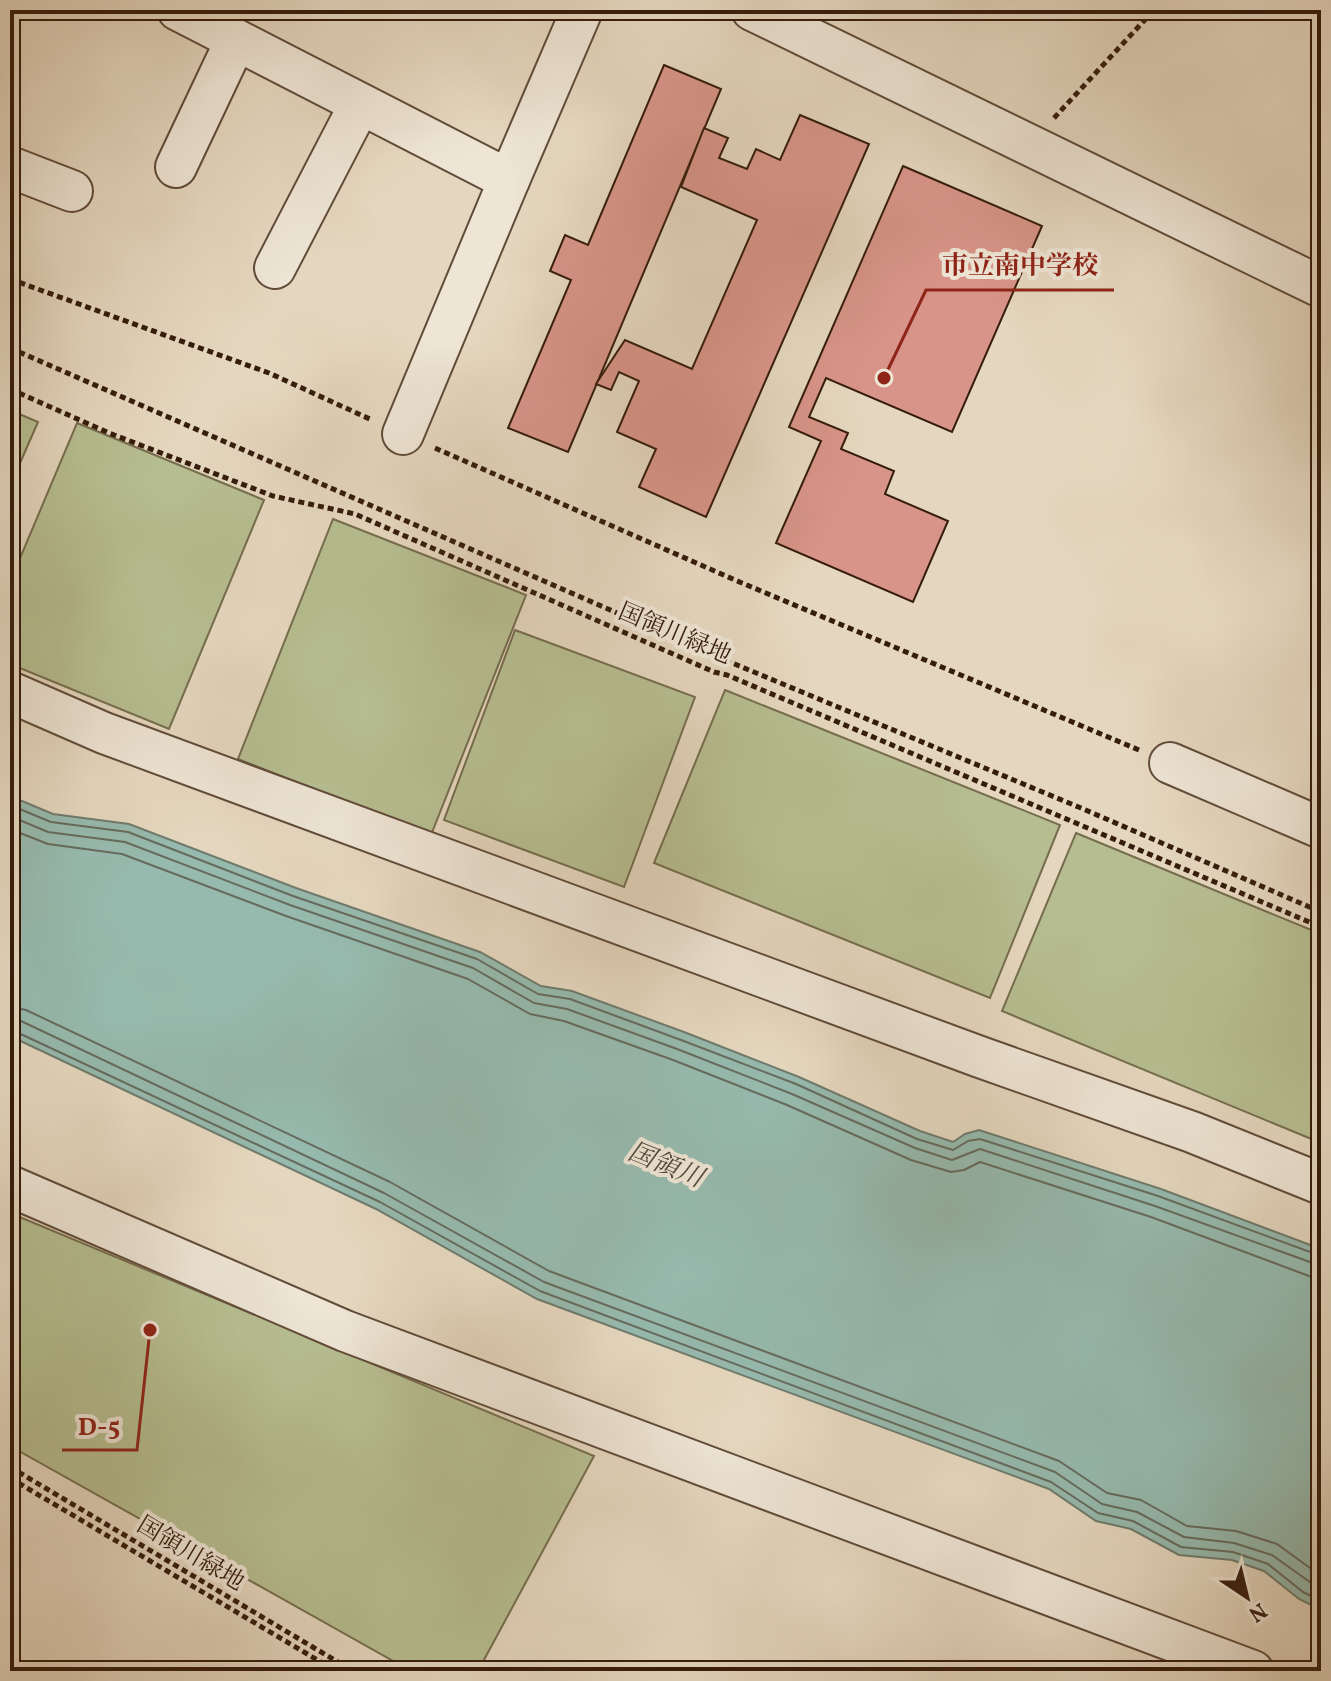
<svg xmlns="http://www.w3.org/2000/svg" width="1331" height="1681" font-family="Vollkorn,'Noto Serif JP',serif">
<rect width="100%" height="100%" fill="#e5d7bf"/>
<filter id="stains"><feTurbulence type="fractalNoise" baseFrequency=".0025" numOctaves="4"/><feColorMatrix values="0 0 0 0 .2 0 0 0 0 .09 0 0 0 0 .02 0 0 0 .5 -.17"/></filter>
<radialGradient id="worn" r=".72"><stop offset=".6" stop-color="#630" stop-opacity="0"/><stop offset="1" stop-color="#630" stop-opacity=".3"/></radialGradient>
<g fill="#b6be91" stroke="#766d4e" stroke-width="2">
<polygon points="10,410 38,422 10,486"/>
<polygon points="77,423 264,500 169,729 10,664 10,582"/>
<polygon points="333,519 526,595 431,835 238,759"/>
<polygon points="515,630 695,697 624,887 444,820"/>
<polygon points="725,690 1060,825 990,998 654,863"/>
<polygon points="1076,833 1321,934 1321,1143 1002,1011"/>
<polygon points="10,1213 594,1456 478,1671 411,1671 10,1446"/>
</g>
<polygon fill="#96baae" stroke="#6f7b6d" stroke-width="2" points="10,796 53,814 129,824 296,888 480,952 541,986 572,991 684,1032 799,1077 920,1131 953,1142 965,1134 979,1130 1161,1189 1321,1249 1321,1610 1299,1599 1264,1571 1232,1560 1179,1555 1131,1529 1096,1521 1049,1489 537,1299 376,1209 10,1036"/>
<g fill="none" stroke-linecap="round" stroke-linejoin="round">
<g stroke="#666b5d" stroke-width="2">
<polyline points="10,805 51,822 128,832 293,896 477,959 538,994 570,999 681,1040 796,1084 917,1139 953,1150 968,1141 980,1139 1158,1196 1321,1256"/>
<polyline points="10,816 48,832 125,842 290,905 473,968 534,1003 567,1009 677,1049 792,1094 915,1148 952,1160 980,1149 1155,1206 1321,1266"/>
<polyline points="10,829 48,844 122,854 286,916 468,979 530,1014 564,1021 673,1060 787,1105 911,1160 951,1172 964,1170 980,1162 1151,1217 1309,1276 1321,1278"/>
<polyline points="10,1007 26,1010 390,1182 549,1271 1059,1461 1107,1493 1141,1500 1187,1526 1236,1531 1277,1544 1321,1576"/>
<polyline points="10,1019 21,1021 384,1193 544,1282 1055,1472 1102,1504 1137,1512 1184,1537 1234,1543 1272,1555 1321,1590"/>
<polyline points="10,1029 380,1202 540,1291 1051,1482 1098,1513 1133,1521 1181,1547 1233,1552 1268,1564 1303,1592 1321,1601"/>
</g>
</g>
<g fill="#d89488" stroke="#351c0c" stroke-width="2">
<polygon points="664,65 721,89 568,452 508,428 571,280 550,271 565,235 588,245"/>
<polygon points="800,115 869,144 706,517 639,487 656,449 617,432 639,381 619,372 611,390 596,384 625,340 692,369 757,220 681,187 704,128 728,138 719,158 747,169 756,149 780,160"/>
<polygon points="903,166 1042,226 952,432 826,378 809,417 848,433 841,449 894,471 885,494 948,521 913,602 776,543 821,441 789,427"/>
</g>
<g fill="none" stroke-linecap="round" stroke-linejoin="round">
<g stroke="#614b39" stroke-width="44">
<g id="minor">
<polyline points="178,10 509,180 403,434"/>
<polyline points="752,10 1321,287"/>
<polyline points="10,167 72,191"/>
<polyline points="176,167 236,40"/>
<polyline points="509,180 582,10"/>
<polyline points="275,268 360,104"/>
<polyline points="10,692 104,733 980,1057 1192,1132 1321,1184"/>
<polyline points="1170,763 1321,828"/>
<polyline points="10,1186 345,1331 1253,1671"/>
</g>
</g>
<g stroke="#351c0c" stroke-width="5" stroke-dasharray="6 4" stroke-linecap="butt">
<polyline points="1054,118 1154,10"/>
<polyline points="10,279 269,373 372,420"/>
<polyline points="10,348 725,660 1081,808 1321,912"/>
<polyline points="10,389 109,433 273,496 355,514 714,672 727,675 1321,927"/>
<polyline points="435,448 735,580 1139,750"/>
<polyline points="10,1467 353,1671"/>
<polyline points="10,1478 336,1671"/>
</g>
<use href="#minor" stroke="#eee5d5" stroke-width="40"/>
</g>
<g text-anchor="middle" stroke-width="8" stroke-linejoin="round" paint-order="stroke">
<g font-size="24" fill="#351c0c" stroke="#eee5d5">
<text transform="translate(675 633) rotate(23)" y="8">国領川緑地</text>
<text transform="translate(191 1553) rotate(31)" y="8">国領川緑地</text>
</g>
<g font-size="26" font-style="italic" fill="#524b3d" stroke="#eee5d5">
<text transform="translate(666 1164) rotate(22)" y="9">国領川</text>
</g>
</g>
<path fill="none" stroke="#8f2418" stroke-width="3" d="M884 378L926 290H1114M150 1330L137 1450H62"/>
<g fill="#8f2418" stroke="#eee5d5" stroke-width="3">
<circle cx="884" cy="378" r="8"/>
<circle cx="150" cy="1330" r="8"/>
</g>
<g font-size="26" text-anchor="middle" font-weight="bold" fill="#8f2418" stroke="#eee5d5" stroke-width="8" stroke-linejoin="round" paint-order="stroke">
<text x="1020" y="274">市立南中学校</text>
<text x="99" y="1435">D-5</text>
</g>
<rect width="1331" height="1681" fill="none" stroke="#e5d7bf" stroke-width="40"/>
<rect x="12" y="12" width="1307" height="1657" fill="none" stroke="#351c0c" stroke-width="4"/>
<rect x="20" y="20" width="1291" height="1641" fill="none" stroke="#351c0c" stroke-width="2"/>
<g transform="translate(1247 1597) rotate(145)" stroke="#eee5d5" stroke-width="6" paint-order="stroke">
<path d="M0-6L14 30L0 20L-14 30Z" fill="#351c0c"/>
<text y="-12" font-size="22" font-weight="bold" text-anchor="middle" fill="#351c0c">N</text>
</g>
<rect width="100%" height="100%" filter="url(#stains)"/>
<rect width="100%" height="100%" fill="url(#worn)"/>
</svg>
